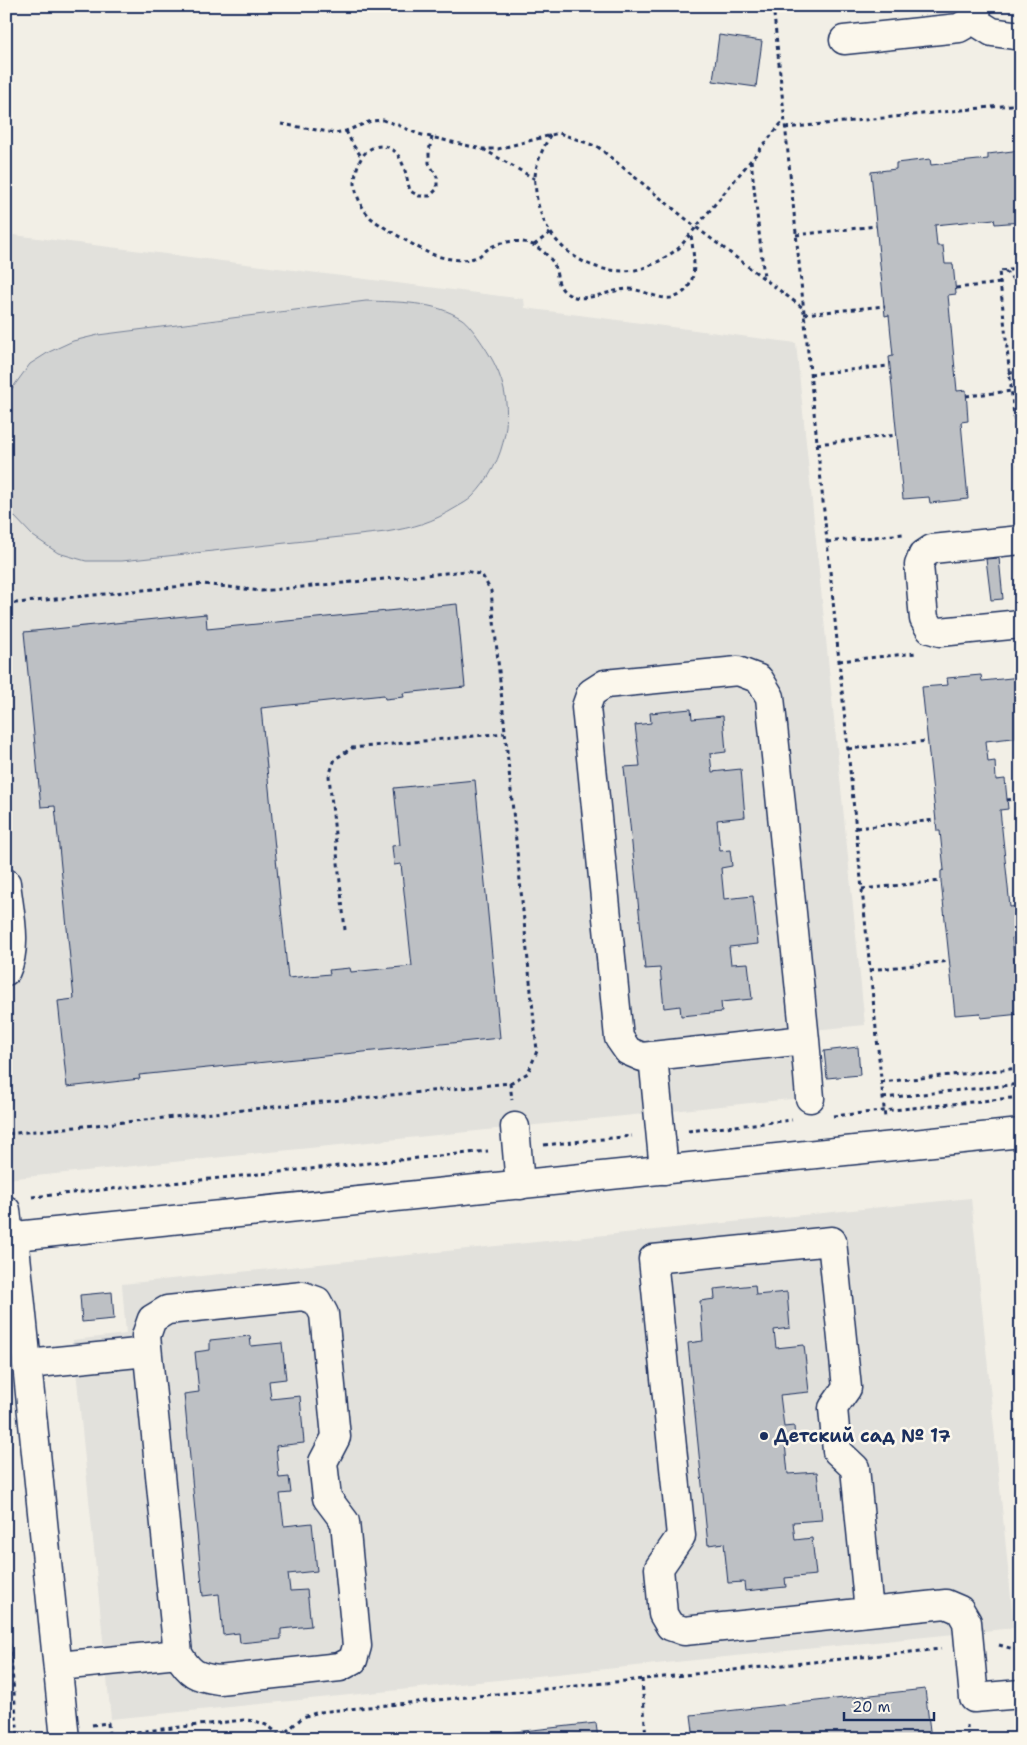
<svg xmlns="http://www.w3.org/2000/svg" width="1027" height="1745" font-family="'Shantell Sans',sans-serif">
<rect width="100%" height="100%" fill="#f2efe6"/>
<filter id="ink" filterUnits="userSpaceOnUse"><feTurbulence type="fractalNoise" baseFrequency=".02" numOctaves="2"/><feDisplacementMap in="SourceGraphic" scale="10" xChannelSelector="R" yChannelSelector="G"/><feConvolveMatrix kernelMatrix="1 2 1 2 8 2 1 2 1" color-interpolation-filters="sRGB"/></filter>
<g filter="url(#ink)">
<g fill="#e2e1dc">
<polygon points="6,234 524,299 525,308 796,343 865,1025 813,1030 820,1096 6,1179"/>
<polygon points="971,1198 1014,1628 111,1719 73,1340 126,1334 122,1284"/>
</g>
<path fill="#d2d3d2" stroke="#768198" d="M366 301C398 302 434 301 462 319 471 325 490 354 495 365 517 408 507 462 472 497 468 501 462 504 457 507 431 523 415 527 386 532L122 561H86L58 553 33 536 13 515 6 499V398L8 394 30 364 49 352 73 341 98 335Z"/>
<g fill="#bdc0c4" stroke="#1b2f5e">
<polygon points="719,35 762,41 756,87 713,81"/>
<polygon points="1021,150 1021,222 995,224 994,219 935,225 937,246 943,246 945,264 953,264 956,294 948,295 957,391 966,390 968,421 961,422 968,499 930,503 929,497 903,499 889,357 893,356 889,315 885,316 871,172 896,169 896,163 930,159 931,165 988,159 988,154"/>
<polygon points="999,558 1003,599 991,600 986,559"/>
<polygon points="457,604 465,687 403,693 404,697 385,699 384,695 261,708 288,978 330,974 329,970 350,968 351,972 412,966 401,864 394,865 392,846 400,845 394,788 475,780 500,1038 139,1075 140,1079 67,1087 58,1001 74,999 55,806 41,807 24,632 206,614 207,629"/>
<polygon points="981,675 982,681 1021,677 1021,737 986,741 988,762 995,761 996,780 1005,779 1008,809 1000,810 1010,907 1018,906 1021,937 1012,938 1020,1014 981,1018 980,1013 955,1015 941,881 941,871 944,870 940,831 937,831 922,687 948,685 947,678"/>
<polygon points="691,709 692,719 723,716 726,752 710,754 712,772 741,769 745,817 717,820 720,851 730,850 732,866 721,868 724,899 753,896 758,944 729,947 731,964 748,963 752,999 721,1002 722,1012 681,1016 680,1006 664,1008 660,968 645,969 624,767 640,766 635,725 651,723 650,713"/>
<polygon points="858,1047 860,1075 827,1078 824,1051"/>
<polygon points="755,1285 756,1295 787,1292 790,1328 774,1330 776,1348 804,1345 809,1392 780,1395 784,1427 794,1426 795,1442 785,1443 788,1474 817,1472 822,1520 793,1522 795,1540 812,1538 816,1575 785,1578 786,1587 745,1591 744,1582 728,1583 724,1543 708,1545 688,1343 703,1341 700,1301 715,1299 714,1289"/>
<polygon points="112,1292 114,1319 82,1322 80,1295"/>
<polygon points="250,1336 251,1346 282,1343 286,1379 269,1381 271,1399 300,1396 304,1443 276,1446 279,1478 289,1477 291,1493 280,1494 284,1526 312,1523 317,1571 288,1574 290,1591 307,1590 311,1626 281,1629 281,1639 240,1643 239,1633 223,1635 219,1594 203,1596 184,1394 199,1392 195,1352 210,1350 210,1340"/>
<polygon points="925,1689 931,1739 694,1739 691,1715"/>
<polygon points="596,1723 598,1739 451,1739"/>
</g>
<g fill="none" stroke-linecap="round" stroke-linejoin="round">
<g stroke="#1b2f5e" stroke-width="31">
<g id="minor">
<polyline points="973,20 992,32 1021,36"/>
<polyline points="844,40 959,28 973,20 978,6"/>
<polyline points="1021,540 932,549 923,555 919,565 924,619 930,629 940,632 1021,624"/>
<path d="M6 883C9 911 18 945 6 971"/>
<polyline points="805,1040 642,1057 628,1051 619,1038 586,707 591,693 605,684 738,671 759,679 770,697 805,1040 810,1098"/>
<polyline points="653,1056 664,1170"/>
<polyline points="515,1127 520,1185"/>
<polyline points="6,1210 9,1236"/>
<polyline points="14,1236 65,1739"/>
<polyline points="6,1237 1021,1133"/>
<path d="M303 1296 317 1301 324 1314 336 1437 323 1462 327 1498 345 1522 357 1646 353 1660 340 1667 219 1680C196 1677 190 1674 178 1654L146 1336 152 1319 167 1310Z"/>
<polyline points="28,1364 147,1352"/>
<polyline points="869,1612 855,1468 837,1451 833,1408 847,1388 832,1241 653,1259 681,1536 659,1568 663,1614 670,1626 684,1631 946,1604 960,1610 967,1622 974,1698 1021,1694"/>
<polyline points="59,1666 178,1654"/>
</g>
</g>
<g stroke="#1b2f5e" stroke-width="3" stroke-dasharray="4 4" stroke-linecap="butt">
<polyline points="774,14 885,1118"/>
<polyline points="281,124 335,133 346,131 371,121 383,120 398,125 418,134 482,149 498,149 559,133 598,147 697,228 803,308"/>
<polyline points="785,128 1021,104"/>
<polyline points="346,131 353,145 361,156"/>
<path d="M550 135C543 149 536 162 535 177 534 182 536 188 536 193 542 242 585 277 635 270 652 267 665 258 679 248L784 120"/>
<path d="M432 137 429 151V163L437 177V189L430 196H419L410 191C406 176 403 148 383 146 363 145 355 166 355 183 355 194 362 209 370 217 375 223 423 251 431 254 445 259 465 263 479 256 482 254 485 251 488 249 501 240 522 239 535 246 542 250 550 257 554 264 558 274 556 284 565 292 581 306 608 290 627 289 644 288 665 306 681 294 700 281 693 254 691 234"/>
<polyline points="483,149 535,179"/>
<polyline points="751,160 764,277"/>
<polyline points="796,235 876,226"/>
<polyline points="534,245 550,233"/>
<polyline points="1021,269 999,271 1021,484"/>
<polyline points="1005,271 1021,287"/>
<polyline points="956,288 1001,283"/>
<polyline points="804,314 885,306"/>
<polyline points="1009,373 1021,372"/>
<polyline points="810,374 889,366"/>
<polyline points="966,396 1012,391"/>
<polyline points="817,444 897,435"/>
<polyline points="827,542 903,534"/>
<polyline points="6,604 203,584 261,591 466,571 482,575 491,591 537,1051 528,1073 510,1083 6,1134"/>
<polyline points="839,661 916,653"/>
<polyline points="848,749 928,741"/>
<polyline points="1007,800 1021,798"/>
<polyline points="856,828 936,820"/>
<polyline points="862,889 941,881"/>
<polyline points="1018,914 1021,914"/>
<polyline points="345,930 329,776 335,759 352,748 505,733"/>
<polyline points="870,970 950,961"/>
<polyline points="881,1082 1021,1068"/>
<polyline points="510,1083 512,1100"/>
<polyline points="883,1098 1021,1084"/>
<polyline points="833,1116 1021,1097"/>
<polyline points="688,1131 792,1120"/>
<polyline points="544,1145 632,1136"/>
<polyline points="32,1197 488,1151"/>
<polyline points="6,1604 18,1737"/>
<polyline points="999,1645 1021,1651"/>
<polyline points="642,1679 646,1739"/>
<path d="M92 1725 108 1723 109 1735 244 1720C260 1721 271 1725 281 1738"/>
<polyline points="967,1725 968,1739"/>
<polyline points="280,1737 303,1717 319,1712 941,1649"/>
<polyline points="6,1738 35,1735"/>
</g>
<use href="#minor" stroke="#fbf7ec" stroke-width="28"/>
</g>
</g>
<circle fill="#1b2f5e" stroke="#fbf7ec" stroke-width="2" cx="764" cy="1436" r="5"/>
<g text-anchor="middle" stroke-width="5" stroke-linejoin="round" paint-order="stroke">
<g font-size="18" font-weight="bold" fill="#1b2f5e" stroke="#fbf7ec" text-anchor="start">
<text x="774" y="1442">Детский сад № 17</text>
</g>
</g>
<rect width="1027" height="1745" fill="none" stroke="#fbf7ec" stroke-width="25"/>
<rect x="12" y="12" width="1002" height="1720" fill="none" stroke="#1b2f5e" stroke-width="2" filter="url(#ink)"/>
<path d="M844 1712v8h90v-8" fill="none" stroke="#1b2f5e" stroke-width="2.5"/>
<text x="852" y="1712" font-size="15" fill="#1b2f5e" stroke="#fbf7ec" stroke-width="4" paint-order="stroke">20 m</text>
</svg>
